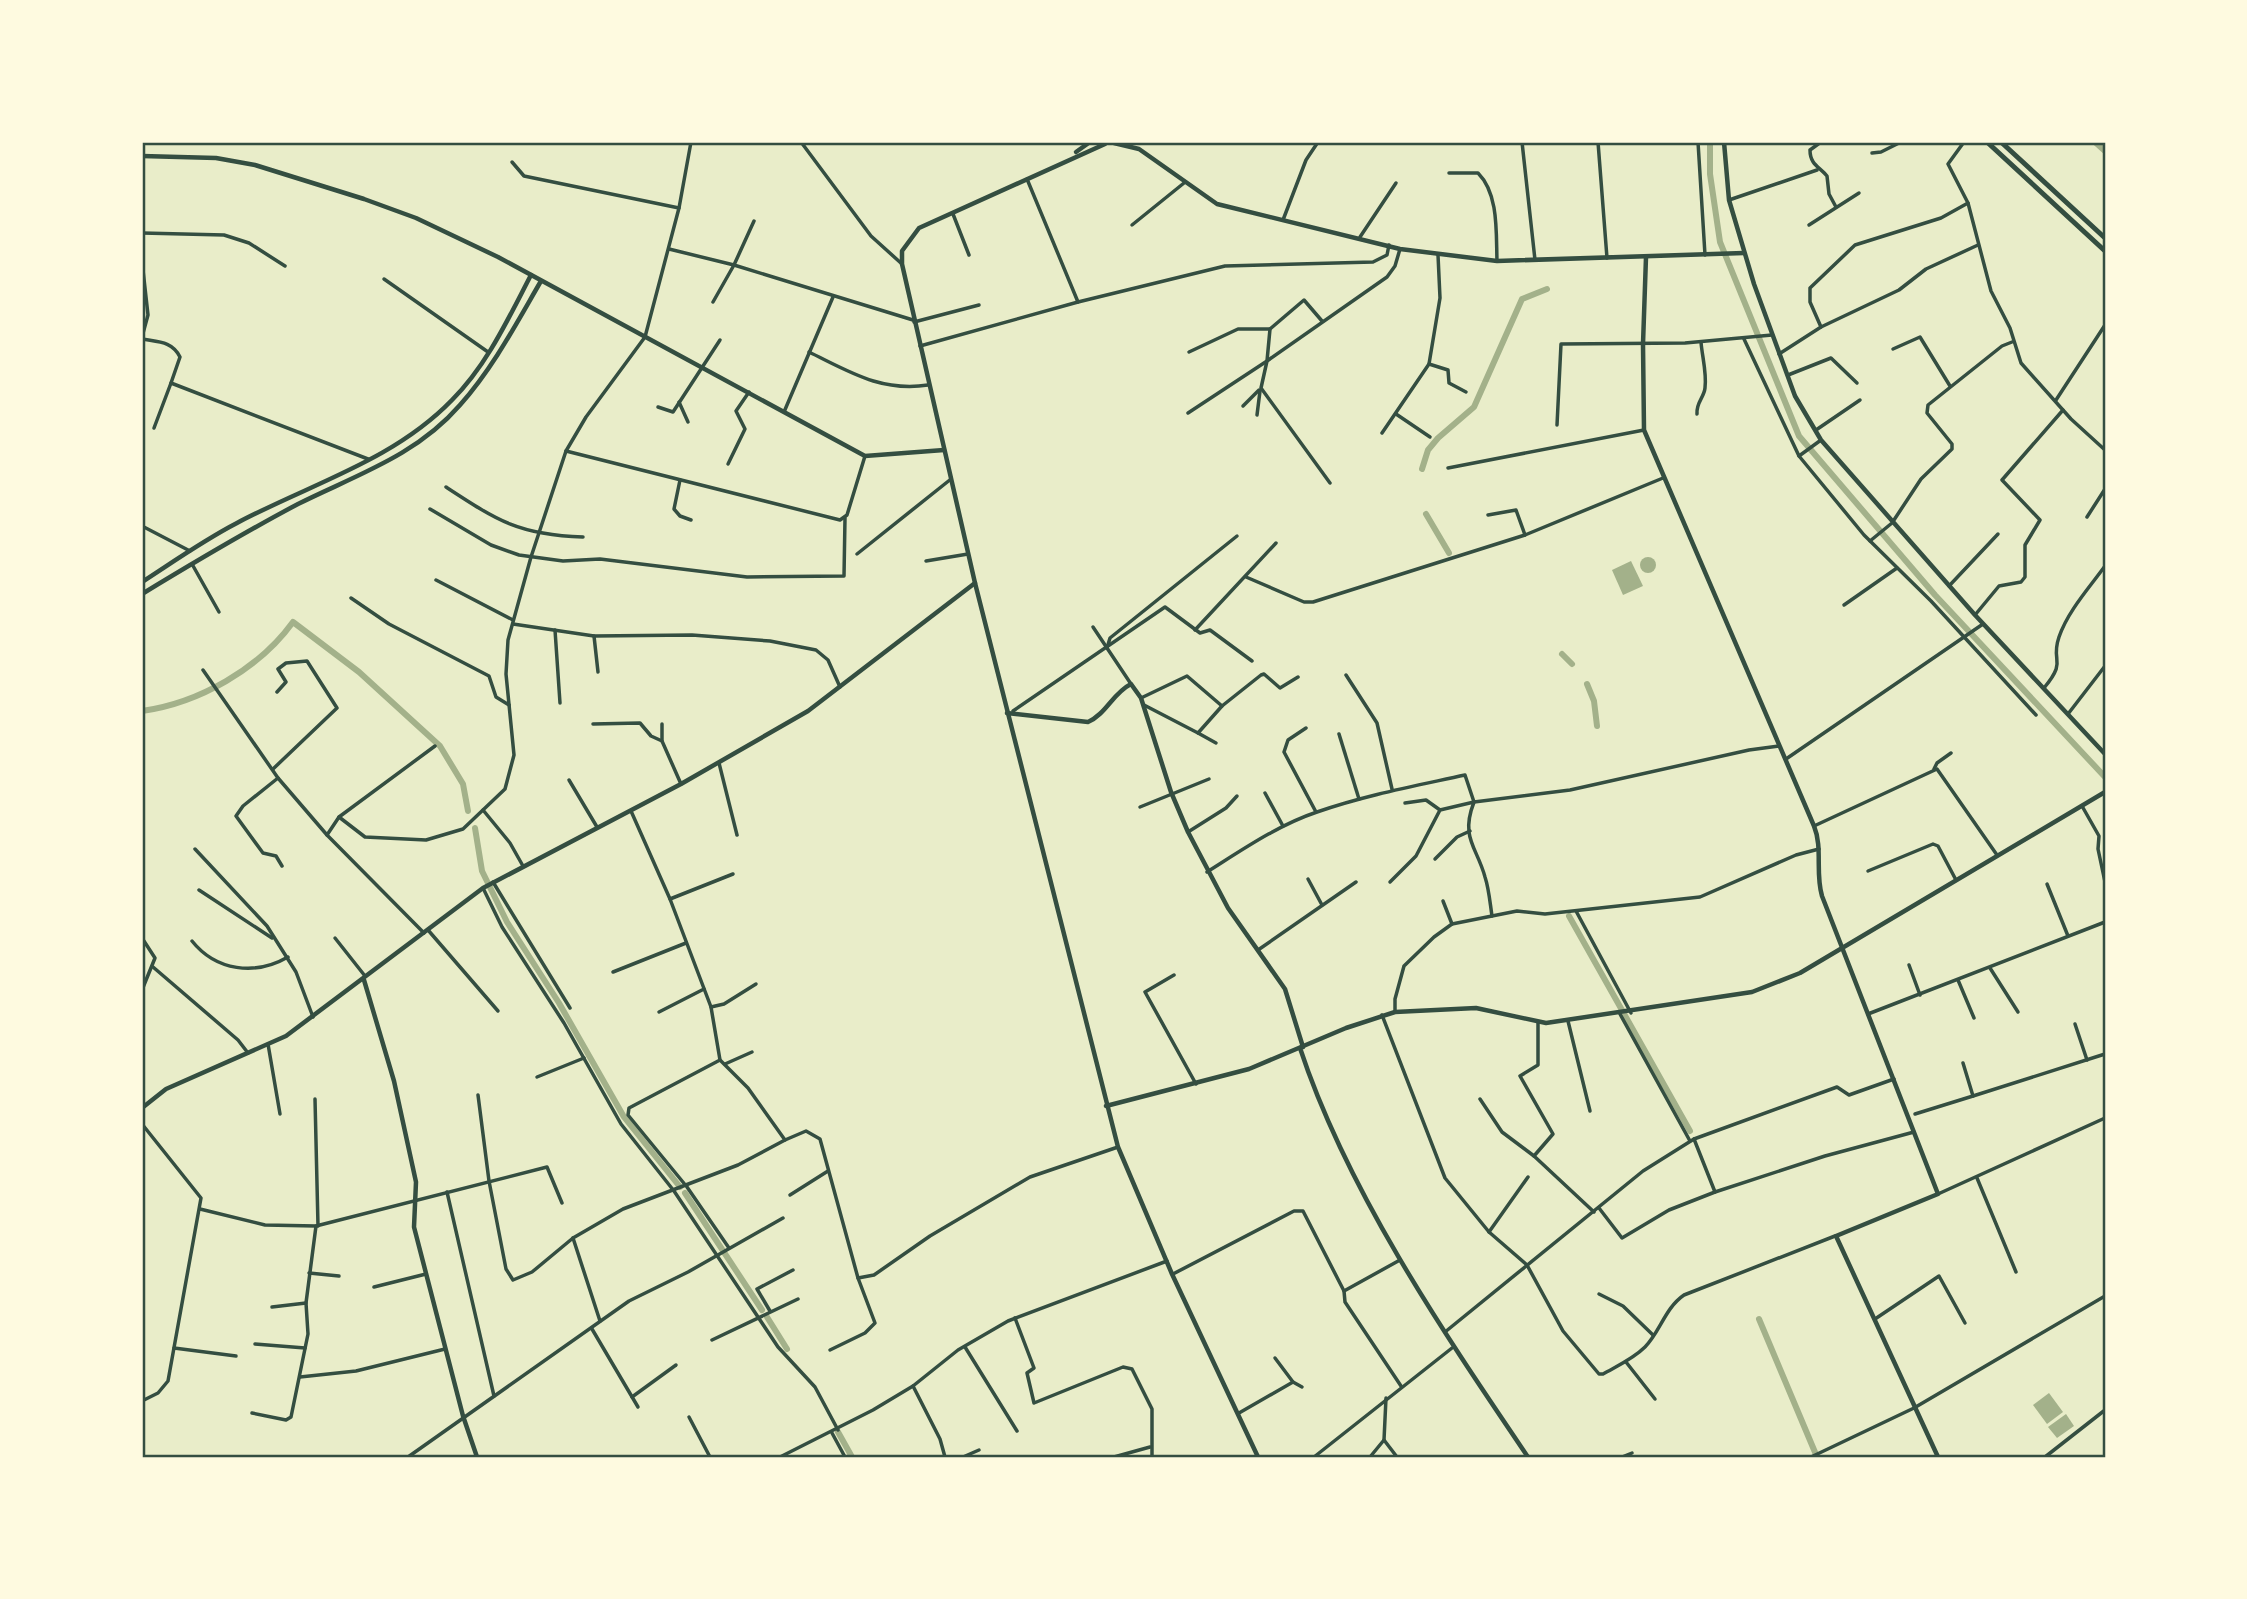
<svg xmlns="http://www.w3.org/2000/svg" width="2247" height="1599" font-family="Manrope,sans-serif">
<rect width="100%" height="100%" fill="#e9edc9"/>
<g fill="#a3b18a">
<circle cx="1648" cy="565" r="8"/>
<polygon points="1631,561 1643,586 1623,595 1612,570"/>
<polygon points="2049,1393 2063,1412 2047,1424 2033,1405"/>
<polygon points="2066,1414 2074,1426 2057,1438 2048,1427"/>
</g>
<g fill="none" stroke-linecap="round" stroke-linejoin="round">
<g stroke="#a3b18a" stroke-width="6">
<polyline points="1710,142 1710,174 1720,242 1799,436 1935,595 2105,777"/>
<polyline points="2095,142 2105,151"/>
<polyline points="1422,469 1428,450 1438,438 1474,407 1522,299 1547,289"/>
<polyline points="1426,514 1449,553"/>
<polyline points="1562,654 1572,664"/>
<polyline points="1587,684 1594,701 1597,726"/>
<path d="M142 711C199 703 259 669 293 622L359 672 440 746 463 784 468 811"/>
<polyline points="475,828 482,871 507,922 559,1003 624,1117 680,1187"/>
<polyline points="1569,916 1690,1131"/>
<polyline points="685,1193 762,1310"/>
<polyline points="767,1317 787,1349"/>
<polyline points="1759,1319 1817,1457"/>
<polyline points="838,1432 852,1457"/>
</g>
<g stroke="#344e41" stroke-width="3.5">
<polyline points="801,142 871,236 902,264"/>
<polyline points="1522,142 1535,260"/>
<polyline points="1598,142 1607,258"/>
<polyline points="1698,142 1705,255"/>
<path d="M1821 142 1810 150C1810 165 1820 167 1827 176L1829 194 1836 207"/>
<polyline points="1964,142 1948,164 1968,203 1991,291 2010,328 2021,363 2071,419 2105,450"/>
<polyline points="1872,153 1881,152 1901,142"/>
<polyline points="512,162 524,176 679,208"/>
<path d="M1449 173H1478C1499 194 1496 233 1497 261"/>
<polyline points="1027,179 1078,302"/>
<polyline points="1729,200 1817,170"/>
<polyline points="953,214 969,255"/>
<polyline points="1283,220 1306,160 1318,142"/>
<polyline points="754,221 734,265 913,320"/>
<polyline points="1132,225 1184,183"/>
<polyline points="1809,225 1859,193"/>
<polyline points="142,233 224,235 249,243 285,266"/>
<polyline points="1360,237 1396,183"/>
<polyline points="669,249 734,265 713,302"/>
<polyline points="142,261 148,315 142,337"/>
<polyline points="384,279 488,352"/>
<polyline points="914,322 979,305"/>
<polyline points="1821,327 1810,302 1810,288 1855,245 1941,218 1968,203"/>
<path d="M142 339C158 342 172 341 180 357L171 383 368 459"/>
<polyline points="1744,339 1799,456 1864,535 1931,601 2036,715"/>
<polyline points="920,346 1078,302 1225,266 1373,262 1387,255 1389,245"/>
<polyline points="1893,349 1920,337 1950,386"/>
<path d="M809 352C850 372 881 392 928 385"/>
<polyline points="1189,352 1238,329 1270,329"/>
<polyline points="1779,354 1821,327 1899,290 1926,269 1978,245"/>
<polyline points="1429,364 1448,370 1449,383 1466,392"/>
<polyline points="1788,375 1831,358 1857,383"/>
<polyline points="2056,400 2105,325"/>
<polyline points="679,402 688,422"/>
<polyline points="1243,406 1259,390"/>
<polyline points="658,407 673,412 720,340"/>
<polyline points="784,412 833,297"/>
<polyline points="1188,413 1267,361 1270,329 1304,300 1322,321"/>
<polyline points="1396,414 1430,437"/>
<path d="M1697 414C1696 402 1704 398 1705 388 1707 373 1702 356 1701 342"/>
<polyline points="1257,415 1260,391"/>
<polyline points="1557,425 1561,344 1685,343 1772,335"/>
<polyline points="154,428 171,383"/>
<polyline points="1816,430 1860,400"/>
<polyline points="1382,433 1429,364 1440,298 1438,255"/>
<polyline points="566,451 840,520 847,515 865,456"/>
<polyline points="1799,456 1821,440"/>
<polyline points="728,464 745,429 736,411 749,392"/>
<polyline points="1448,468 1644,430"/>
<polyline points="680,480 674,509 680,516 691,520"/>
<polyline points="1330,483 1261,388 1267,361 1387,277 1395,266 1400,249"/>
<path d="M446 487C498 521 519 535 583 537"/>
<polyline points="430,509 491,545 519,555 563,561 600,559 747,577 844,576 845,518"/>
<polyline points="1488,515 1516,510 1525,535"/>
<polyline points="2087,517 2105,489"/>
<polyline points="142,526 190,551"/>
<polyline points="1870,541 1892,523 1921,479 1952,449 1952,444 1927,413 1928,405 2002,346 2012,342"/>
<polyline points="857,554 951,479"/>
<polyline points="926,561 968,554"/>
<polyline points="192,564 219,612"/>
<polyline points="1246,577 1304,602 1313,602 1525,535 1663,478"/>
<polyline points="436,580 513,620"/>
<polyline points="1949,586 1998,534"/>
<polyline points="351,598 389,624 489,676 496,697 509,705"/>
<polyline points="1844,605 1897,568"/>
<polyline points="1975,615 1999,586 2021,582 2025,577 2025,545 2040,520 2002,480 2063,410"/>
<polyline points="513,624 594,636 692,635 770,641 816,650 828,660 840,687"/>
<polyline points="1093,627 1131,684"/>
<polyline points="555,630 560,703"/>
<polyline points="1195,630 1276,543"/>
<polyline points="594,636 598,672"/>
<polyline points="1107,648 1110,638 1237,536"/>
<polyline points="203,670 278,778 327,835 424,933"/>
<polyline points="1346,675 1377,723 1392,789"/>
<path d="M2044 688C2068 659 2050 663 2059 637 2068 611 2089 588 2105 566"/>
<polyline points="1141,698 1187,676 1222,706"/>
<polyline points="1144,705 1198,733 1222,706 1261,675 1264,674 1280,688 1298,677"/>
<polyline points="1013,711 1165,607 1200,633 1210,630 1252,661"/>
<polyline points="2068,714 2105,666"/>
<polyline points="593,724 640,723 651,736 662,741"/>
<polyline points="662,724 662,741 681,784"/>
<polyline points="1306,728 1288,740 1284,752 1316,812"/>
<polyline points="1198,733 1216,743"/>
<polyline points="1339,734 1359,799"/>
<polyline points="1786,759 1983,624"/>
<polyline points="719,763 737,835"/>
<polyline points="273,769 337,708 307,661 286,663 278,669 286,682 277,692"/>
<polyline points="1934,769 1937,763 1951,753"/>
<polyline points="278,778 243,806 236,816 263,853 276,856 282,866"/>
<polyline points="569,780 597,827"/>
<polyline points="1265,793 1283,826"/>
<polyline points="1405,803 1426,800 1440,810"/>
<polyline points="2082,806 2099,836 2098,849 2105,882"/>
<polyline points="1140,807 1209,779"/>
<polyline points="483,810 510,843 523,866"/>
<polyline points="631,811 670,899 711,1007 720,1060 748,1088 785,1140 806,1131 820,1139 858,1278 874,1275 930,1236 1030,1177 1118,1147"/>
<polyline points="339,817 435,746"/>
<polyline points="1814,826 1937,769 1997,855"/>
<polyline points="1188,832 1226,808 1237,796"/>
<polyline points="327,835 339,817 365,837 426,840 463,829 505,789 514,755 506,674 508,640 531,557 566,451 586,417 645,337 679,208 691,142"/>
<polyline points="195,849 267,926 296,972 313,1017"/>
<polyline points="1435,859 1457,837 1470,831"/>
<polyline points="1868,871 1933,844 1938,846 1956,880"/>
<path d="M1207 872C1242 850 1278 825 1317 812 1366 795 1415 786 1465 775L1474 802 1570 790 1749 750 1779 746"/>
<polyline points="1308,879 1322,905"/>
<polyline points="493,882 570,1008"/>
<path d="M1390 882 1416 856 1440 810 1474 802C1460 838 1477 847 1485 877 1489 889 1490 903 1492 916"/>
<polyline points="2047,884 2068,936"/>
<polyline points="483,888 502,927 564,1023 621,1124 674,1191 778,1347 815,1387 838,1430"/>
<polyline points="199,890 272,938"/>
<polyline points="670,899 733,874"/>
<polyline points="1443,901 1452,924"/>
<polyline points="1576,911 1631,1013"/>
<polyline points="428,930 498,1011"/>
<polyline points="142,938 155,958 142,990"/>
<polyline points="335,938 365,976"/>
<path d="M192 941C216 971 255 976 288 957"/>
<polyline points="1258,950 1356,882"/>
<polyline points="1909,965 1920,995"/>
<polyline points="153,967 238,1040 248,1053"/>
<polyline points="1990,968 2018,1012"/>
<polyline points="613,972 686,943"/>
<polyline points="1174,975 1145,992 1196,1084"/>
<polyline points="1958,980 1974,1018"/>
<polyline points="711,1007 724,1004 756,984"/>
<polyline points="659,1012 704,989"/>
<polyline points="1395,1012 1395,999 1404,966 1434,937 1452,924 1517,911 1545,914 1700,897 1796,855 1819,849"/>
<polyline points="1620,1014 1690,1141"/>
<polyline points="1868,1014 2105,922"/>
<path d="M1382 1015 1445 1178 1489 1232 1527 1265 1563 1331 1599 1374H1603C1617 1366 1633 1359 1645 1347 1660 1332 1665 1308 1684 1295L1835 1236"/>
<polyline points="1568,1021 1590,1111"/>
<polyline points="1538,1023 1538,1065 1520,1076 1553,1134 1534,1156 1594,1212"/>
<polyline points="2075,1024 2087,1060"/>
<polyline points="268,1044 280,1114"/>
<polyline points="720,1060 629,1108 628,1115 687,1187 729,1248"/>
<polyline points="1963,1063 1973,1096 2105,1054"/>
<polyline points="725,1064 752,1052"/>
<polyline points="537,1077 584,1058"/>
<polyline points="478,1095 489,1181 506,1269 513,1280 532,1272 573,1238 623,1209 738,1165 785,1140"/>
<polyline points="315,1099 318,1226"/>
<polyline points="1480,1099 1502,1132 1534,1156"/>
<polyline points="1915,1114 1973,1096"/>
<polyline points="142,1124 201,1198 168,1381 158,1393 142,1401"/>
<polyline points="1694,1139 1715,1192"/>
<polyline points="1977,1178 2016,1272"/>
<polyline points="447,1192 494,1396"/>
<polyline points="1938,1194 2105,1118"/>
<polyline points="790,1195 828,1171"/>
<polyline points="1599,1208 1622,1238 1669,1210 1715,1192 1825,1156 1914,1132"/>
<polyline points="200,1209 265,1225 316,1226 547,1167 562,1203"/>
<polyline points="1489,1232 1528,1177"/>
<polyline points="573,1238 600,1321"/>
<polyline points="309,1273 339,1276"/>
<polyline points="1173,1274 1294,1211 1303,1211 1344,1291 1345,1302 1401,1386"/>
<polyline points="374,1287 426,1274"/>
<polyline points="1344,1291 1400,1260"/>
<polyline points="1599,1294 1623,1306 1653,1335"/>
<polyline points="272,1307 306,1303"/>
<polyline points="770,1311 757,1289 793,1270"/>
<polyline points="1015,1318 1034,1368 1027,1373 1034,1403 1123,1367 1132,1369 1152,1409 1152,1457"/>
<polyline points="1875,1319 1939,1276 1965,1323"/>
<polyline points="592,1329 638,1407"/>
<polyline points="1445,1332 1643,1171 1694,1139 1837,1087 1849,1095 1894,1079"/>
<polyline points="712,1340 798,1299"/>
<polyline points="255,1344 305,1348"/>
<polyline points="965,1347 1017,1431"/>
<polyline points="174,1348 236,1356"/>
<polyline points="830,1350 865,1333 875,1323 858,1278"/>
<polyline points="1275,1358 1293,1382 1302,1387"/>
<polyline points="1626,1362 1655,1399"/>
<polyline points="300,1377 356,1371 445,1349"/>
<polyline points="913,1386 940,1439 945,1457"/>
<polyline points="632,1397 676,1365"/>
<polyline points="252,1413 286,1420 291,1417 308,1334 306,1303 316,1226"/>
<polyline points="1239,1413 1293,1382"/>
<polyline points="689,1417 710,1457"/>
<polyline points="832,1433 845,1457"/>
<polyline points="1384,1440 1397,1457"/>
<polyline points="408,1457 629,1301 688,1272 783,1218"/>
<polyline points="780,1457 873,1410 913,1386 958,1350 1008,1321 1167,1261"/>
<polyline points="963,1457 979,1450"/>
<polyline points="1114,1457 1150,1447"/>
<polyline points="1314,1457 1452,1348"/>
<polyline points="1370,1457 1384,1440 1386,1398"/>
<polyline points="1622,1457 1632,1453"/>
<polyline points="1811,1457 1914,1408 2105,1296"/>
<polyline points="2045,1457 2105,1410"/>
</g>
<g stroke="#344e41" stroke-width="4.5">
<polyline points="1724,142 1729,200 1754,284 1795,396 1821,440 1975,615 2105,754"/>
<polyline points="1114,143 1139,149 1217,204 1400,249 1497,261 1744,253"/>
<polyline points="1105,144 919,228 902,251 902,264 975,583 1118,1147 1172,1274 1258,1457"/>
<polyline points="1076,152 1090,142"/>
<polyline points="142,156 216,158 255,165 364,199 416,218 498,257 865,456 944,450"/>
<path d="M1646 257 1643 344 1644 430 1814 826C1823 848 1815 873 1822 896L1938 1194 1836 1236 1938 1457"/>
<path d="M142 582C173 562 204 540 237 523 310 484 393 461 452 400 487 365 508 319 531 275"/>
<path d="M142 594C193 563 245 532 298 504 356 475 416 456 460 405 493 368 516 324 541 281"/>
<path d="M1007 713 1088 722C1106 714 1113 693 1131 684L1141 698 1171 792 1188 832 1228 908 1285 989 1303 1047"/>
<polyline points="364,980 394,1081 416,1182 414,1227 463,1416 477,1457"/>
<path d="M1300 1048C1347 1191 1444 1333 1528 1457"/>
<polyline points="1106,1106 1249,1069 1346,1028 1395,1012 1476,1008 1546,1023 1752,992 1800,973 2105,792"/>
<polyline points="142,1108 166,1089 286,1036 483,888 681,784 808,711 975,583"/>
</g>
<g stroke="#344e41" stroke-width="5">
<polyline points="1987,142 2105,251"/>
<polyline points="2001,142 2105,238"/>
</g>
</g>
<rect width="2247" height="1599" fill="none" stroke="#fefae0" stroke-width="287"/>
<rect x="144" y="144" width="1960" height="1312" fill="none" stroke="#344e41" stroke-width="2.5"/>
</svg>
